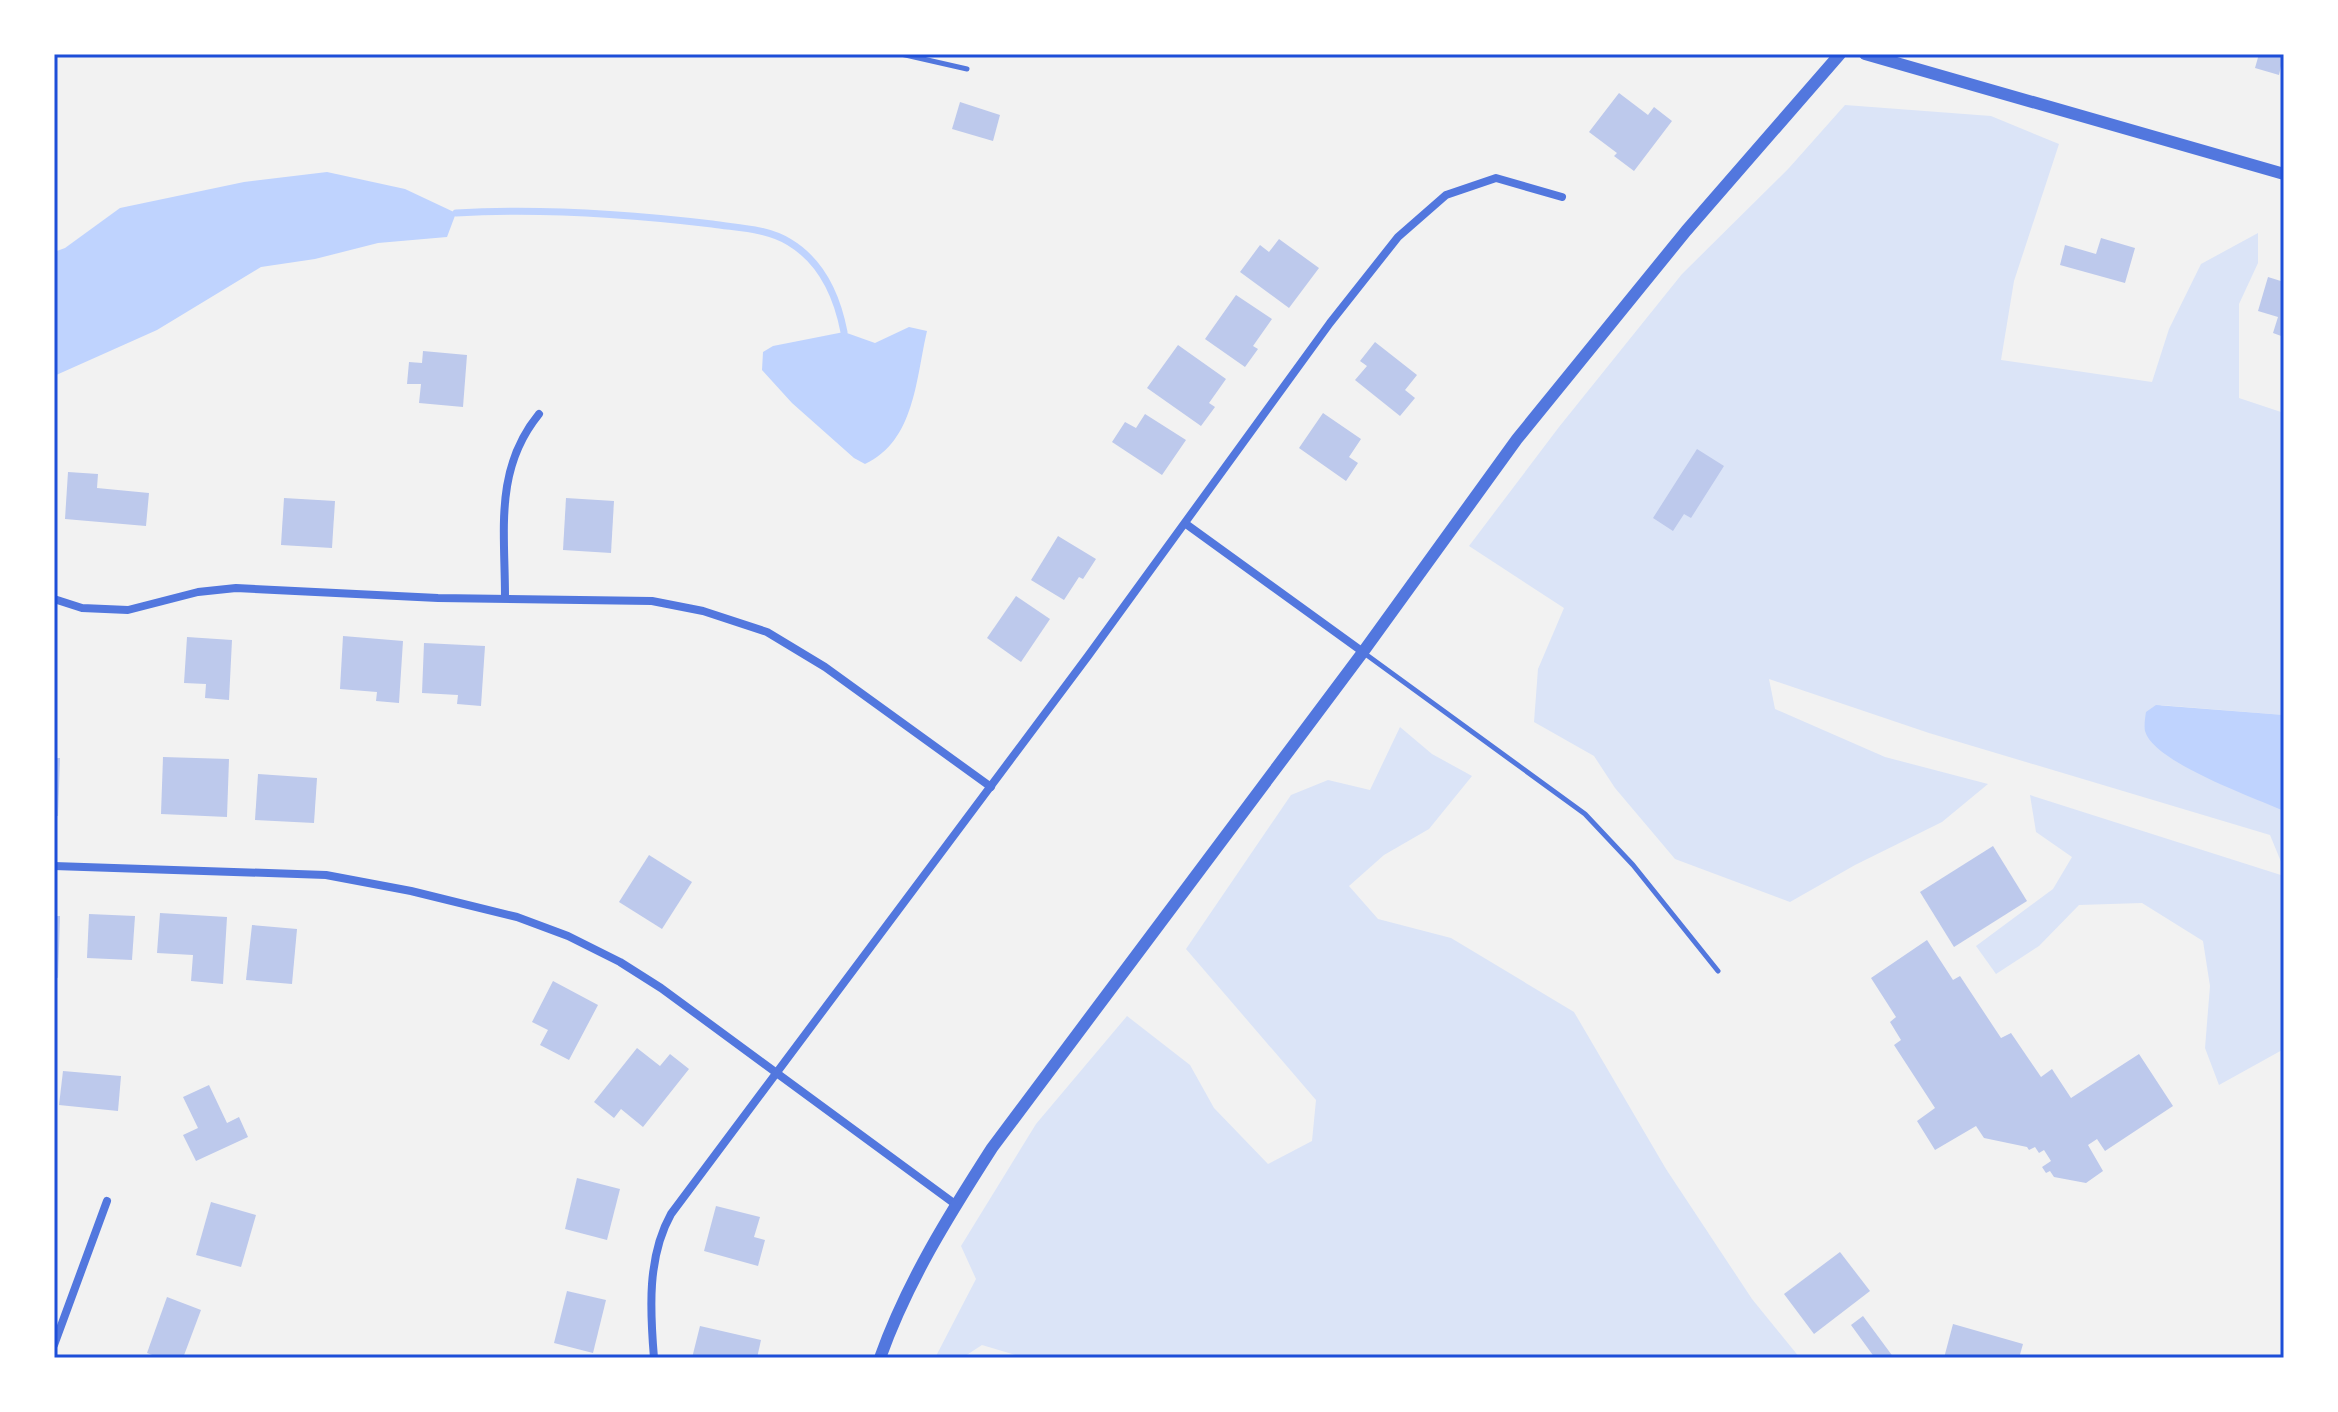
<svg xmlns="http://www.w3.org/2000/svg" width="2338" height="1412" font-family="Figtree,sans-serif">
<rect width="100%" height="100%" fill="#f2f2f2"/>
<g fill="#dbe4f7">
<polygon points="1845,105 1991,116 2059,144 2014,281 2001,360 2152,382 2169,329 2201,264 2258,233 2258,263 2239,304 2239,398 2284,413 2284,715 2160,705 2284,810 2284,869 2270,835 1929,733 1769,679 1775,709 1885,757 1988,784 1942,822 1855,865 1790,902 1675,859 1615,788 1594,756 1534,722 1538,669 1564,608 1469,546 1559,427 1682,274 1789,168"/>
<polygon points="1400,727 1432,754 1472,776 1429,829 1384,855 1349,886 1378,919 1451,938 1574,1012 1666,1169 1752,1299 1800,1358 1026,1358 982,1345 962,1358 935,1358 976,1279 961,1246 1036,1124 1127,1016 1190,1065 1214,1108 1268,1164 1312,1141 1316,1100 1186,949 1291,795 1328,780 1370,790"/>
<polygon points="2030,795 2284,876 2284,1049 2219,1085 2205,1048 2210,986 2203,941 2142,903 2079,905 2039,946 1996,974 1976,946 2053,889 2072,857 2036,832"/>
</g>
<g fill="#bfd3fe">
<polygon points="327,172 405,189 456,213 447,237 378,243 315,259 261,267 157,330 54,376 54,252 65,248 120,208 244,182"/>
<path d="M909 327 927 331C916 378 915 441 865 464L854 458 792 403 762 370 763 352 773 346 844 332 875 343Z"/>
<path d="M2156 705 2284 715V811C2255 798 2153 762 2145 731 2144 726 2145 718 2146 712Z"/>
</g>
<g fill="none" stroke-linecap="round" stroke-linejoin="round">
<path stroke="#bfd3fe" stroke-width="7" d="M456 213C540 208 628 214 712 224 737 228 766 228 789 242 821 261 837 296 844 332"/>
</g>
<g fill="#bdc9ec">
<polygon points="2259,54 2284,54 2284,66 2281,66 2279,75 2255,68"/>
<polygon points="1619,93 1648,115 1654,107 1672,121 1634,171 1614,156 1617,153 1589,132"/>
<polygon points="960,102 1000,115 993,141 952,129"/>
<polygon points="2101,238 2135,248 2125,283 2060,265 2065,245 2096,254"/>
<polygon points="1279,239 1319,268 1289,308 1240,272 1260,245 1269,252"/>
<polygon points="2268,277 2284,282 2284,337 2273,333 2278,317 2258,311"/>
<polygon points="1236,295 1272,319 1253,346 1258,349 1245,367 1205,339"/>
<polygon points="1375,342 1417,375 1405,390 1415,398 1400,416 1355,380 1367,366 1360,361"/>
<polygon points="1178,345 1226,379 1209,403 1215,407 1201,426 1147,388"/>
<polygon points="423,351 467,355 463,407 419,403 421,384 407,384 409,362 422,363"/>
<polygon points="1323,413 1361,439 1349,457 1358,463 1346,481 1299,448"/>
<polygon points="1145,414 1186,440 1162,475 1112,442 1125,422 1136,428"/>
<polygon points="1697,449 1724,466 1691,518 1684,514 1673,531 1653,518"/>
<polygon points="68,472 98,474 97,488 149,493 146,526 65,519"/>
<polygon points="284,498 335,501 332,548 281,545"/>
<polygon points="566,498 614,501 611,553 563,550"/>
<polygon points="1058,536 1096,559 1083,579 1079,577 1064,600 1031,580"/>
<polygon points="1016,596 1050,619 1021,662 987,638"/>
<polygon points="343,636 403,641 399,703 376,701 377,692 340,689"/>
<polygon points="187,637 232,640 229,700 205,698 206,684 184,683"/>
<polygon points="424,643 485,646 481,706 457,704 458,695 422,693"/>
<polygon points="163,757 229,759 227,817 161,814"/>
<polygon points="54,758 60,758 58,816 54,816"/>
<polygon points="258,774 317,778 314,823 255,820"/>
<polygon points="1993,846 2027,901 1954,947 1920,892"/>
<polygon points="649,855 692,882 662,929 619,902"/>
<polygon points="160,913 227,917 223,984 191,981 193,955 157,953"/>
<polygon points="89,914 135,916 132,960 87,958"/>
<polygon points="54,916 60,916 58,978 54,977"/>
<polygon points="252,925 297,929 292,984 246,980"/>
<polygon points="1927,940 1953,980 1960,976 2001,1038 2011,1033 2041,1077 2052,1069 2071,1098 2139,1054 2173,1106 2105,1151 2097,1139 2088,1145 2103,1171 2086,1183 2054,1177 2050,1171 2046,1173 2042,1167 2051,1161 2044,1150 2039,1153 2035,1147 2029,1150 2027,1147 1984,1138 1976,1126 1935,1150 1917,1121 1935,1108 1894,1045 1901,1040 1890,1022 1896,1017 1871,978"/>
<polygon points="553,981 598,1005 569,1060 540,1045 548,1030 532,1022"/>
<polygon points="637,1048 660,1066 670,1054 689,1069 643,1127 621,1109 614,1118 594,1102"/>
<polygon points="63,1071 121,1076 118,1111 59,1105"/>
<polygon points="209,1085 227,1123 239,1117 248,1137 196,1161 183,1135 198,1128 183,1097"/>
<polygon points="577,1178 620,1189 607,1240 565,1229"/>
<polygon points="211,1202 256,1215 241,1267 196,1255"/>
<polygon points="716,1206 760,1217 754,1237 765,1240 758,1266 704,1251"/>
<polygon points="1840,1252 1870,1291 1814,1334 1784,1294"/>
<polygon points="567,1291 606,1300 593,1353 554,1343"/>
<polygon points="167,1297 201,1310 183,1358 160,1358 147,1353"/>
<polygon points="1863,1316 1894,1358 1875,1358 1851,1325"/>
<polygon points="1953,1324 2023,1344 2019,1358 1944,1358"/>
<polygon points="700,1326 761,1340 757,1358 692,1358"/>
</g>
<g fill="none" stroke-linecap="round" stroke-linejoin="round">
<g stroke="#5277de" stroke-width="5">
<polyline points="901,54 967,69"/>
<polyline points="1364,653 1585,814 1633,865 1718,971"/>
</g>
<g stroke="#5277de" stroke-width="8">
<polyline points="1186,524 1363,652"/>
<path d="M505 597C505 530 494 469 539 414"/>
<polyline points="54,599 82,608 128,610 198,592 236,588 438,598 652,601 703,611 767,632 825,667 991,787"/>
<polyline points="54,866 326,875 411,891 517,917 568,936 620,962 661,988 955,1204"/>
<polyline points="54,1345 107,1201"/>
<path d="M654 1358C650 1310 647 1257 671 1214L1088 656 1330 323 1398 237 1446 195 1496 178 1562 197"/>
</g>
<g stroke="#5277de" stroke-width="12">
<polyline points="1865,54 2284,174"/>
<path d="M880 1358C907 1282 949 1215 992 1148L1363 652 1517 439 1686 231 1840 54"/>
</g>
</g>
<rect width="2338" height="1412" fill="none" stroke="#ffffff" stroke-width="112"/>
<rect x="56" y="56" width="2226" height="1300" fill="none" stroke="#1d4ed8" stroke-width="3"/>
</svg>
